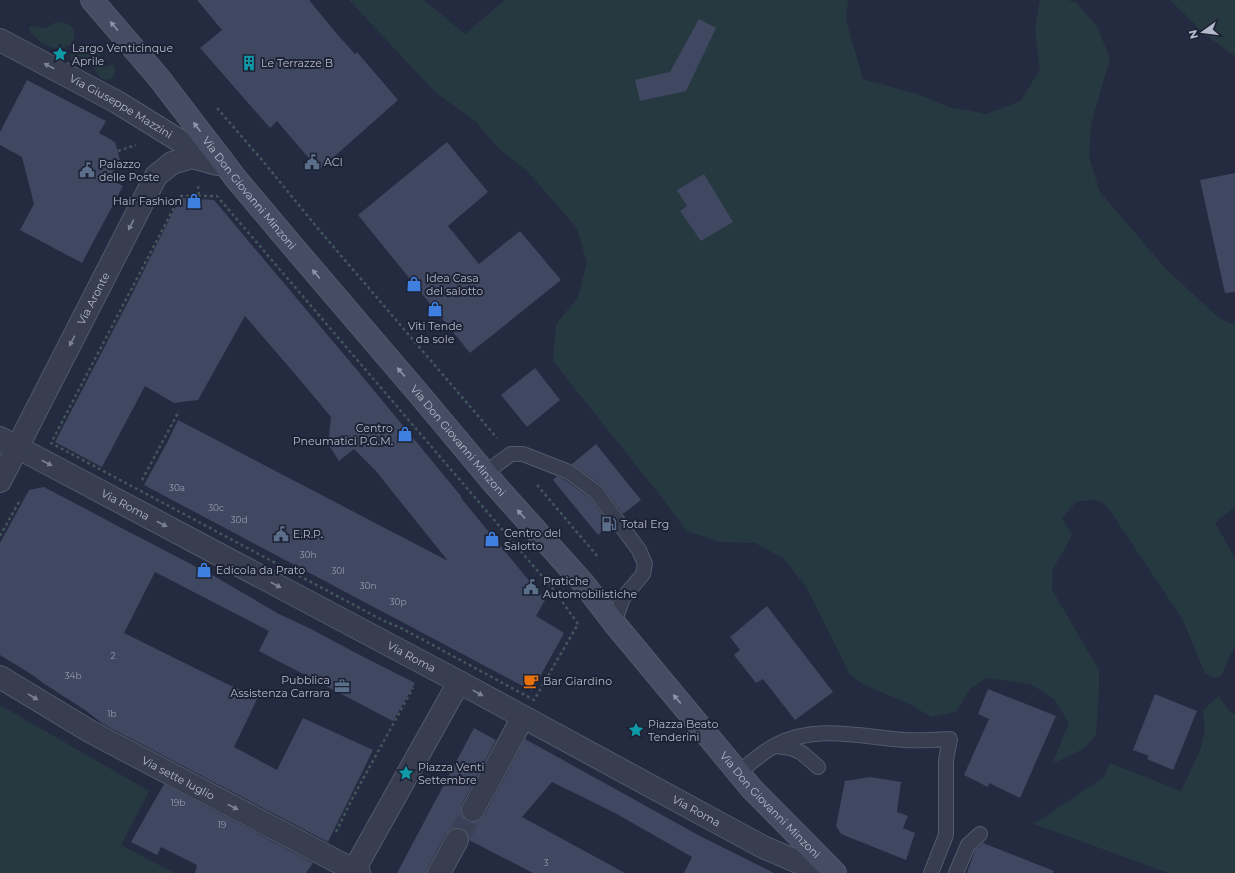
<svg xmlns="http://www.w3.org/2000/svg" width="1235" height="873" font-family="Montserrat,sans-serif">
<rect width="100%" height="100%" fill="#242b40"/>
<g fill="#263941">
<path d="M349 0H424L465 34 505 0H848L846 20 863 79 917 94 949 107 986 114 1021 101 1040 69 1035 30 1040 0H1067L1076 2 1098 28 1110 59 1091 124 1089 158 1100 192 1165 268 1220 319 1235 325V507L1215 523 1234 556 1235 561V646L1228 660 1222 675 1214 678 1205 673 1183 620 1111 512C1099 496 1093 500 1076 502L1062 519 1072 534 1066 547 1053 568 1052 590 1099 670V689L1096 734 1085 748 1052 764 1069 723 1054 699 1031 684 987 678 971 688 956 712 931 717 908 703 866 686 850 675 807 588 784 559 755 543 720 542 686 531 666 503 553 361 556 324 578 297 587 262 576 227 528 172 498 148 475 121 436 93Z"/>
<polygon points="1170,0 1235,0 1235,56 1207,36"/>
<path d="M63 22C67 24 71 25 73 29 77 37 72 47 63 48 50 50 35 40 29 29L31 26 46 28 54 23Z"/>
<path d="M86 50 102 51 99 58 102 66 105 67 113 64C117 69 115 74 111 79L105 80C98 76 96 71 92 65 91 63 89 62 87 60L84 61V65C76 67 72 64 70 56 73 51 80 51 86 50Z"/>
<polygon points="1219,696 1230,712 1235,714 1235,873 1168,873 1034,824 1073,798 1104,777 1110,763 1181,791 1200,751 1205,731 1203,710"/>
<polygon points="0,705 149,791 121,845 174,873 0,873"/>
</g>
<g fill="#3f4761">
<polygon points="197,0 309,0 337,34 355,54 357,52 398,100 319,170 277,121 270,128 200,48 222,30"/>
<polygon points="699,19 716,28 686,91 640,101 635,80 670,72"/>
<polygon points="27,80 106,121 99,133 115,142 120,160 109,179 123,186 82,263 20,230 34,204 22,157 0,145 0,132"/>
<polygon points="447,142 488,192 448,226 479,264 520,231 561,280 470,353 358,215"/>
<polygon points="1235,173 1235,292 1225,293 1200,180"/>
<polygon points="704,174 733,222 701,241 680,211 687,206 677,190"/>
<polygon points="180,198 214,200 357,370 461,496 461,498 545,600 536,616 564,633 532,691 144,485 170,437 178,420 448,561 375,470 354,449 339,461 328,444 331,417 295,374 245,316 198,400 174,403 145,386 102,467 55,442 130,298"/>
<polygon points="535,368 560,400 527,427 501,395"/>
<polygon points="596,444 641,500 623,514 601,485 572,464"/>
<polygon points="557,476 565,480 590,498 610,525 598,535 553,480"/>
<polygon points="44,487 133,534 214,576 279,614 313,630 354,652 415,683 393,721 259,651 269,631 155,572 124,633 225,683 258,697 234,747 277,770 303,718 373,750 328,842 103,724 85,710 43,683 34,676 0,655 0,543 29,490"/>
<polygon points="767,606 833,692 795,720 763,679 756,683 734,655 740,650 730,637"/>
<polygon points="988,689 1056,716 1020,798 989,783 988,787 964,775 989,719 978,714"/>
<polygon points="1155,694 1197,711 1173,770 1147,759 1149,756 1133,750"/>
<polygon points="474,728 496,740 462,804 461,811 462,816 467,821 474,822 479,821 484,816 525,739 700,836 774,873 684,873 692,857 615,813 552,782 522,817 625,873 533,873 469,840 467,833 463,829 457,828 451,829 446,834 428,867 427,873 397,873"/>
<polygon points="870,777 901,782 897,812 908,816 903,828 915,833 906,860 841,834 836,826 845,781"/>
<polygon points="164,784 313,863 306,873 195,873 197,865 161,847 157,855 131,842"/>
<polygon points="983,843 1054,871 1053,873 967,873 975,850"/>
</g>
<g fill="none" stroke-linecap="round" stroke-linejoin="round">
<polyline stroke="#3a4055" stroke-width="22" stroke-dasharray="22 11" stroke-linecap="butt" points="457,840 473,810"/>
<g stroke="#53596b" stroke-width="16">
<g id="service">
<polyline points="485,473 511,454 523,454 569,472 596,492 639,550 645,564 643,574 623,598 614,623"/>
<polyline points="776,746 791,748 802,753 818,767"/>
<path d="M739 772C750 764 762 752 776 745 816 724 862 737 904 740 919 741 935 740 950 739L946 760V835L931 873"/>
<polyline points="956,873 968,845 980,834"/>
</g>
</g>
<g stroke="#53596b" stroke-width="24">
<g id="minor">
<path id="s1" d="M0 40 117 102 209 159"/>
<path id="s2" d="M0 438 459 682 763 847 824 873"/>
<path id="s3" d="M0 481 156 176 172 163 192 157 217 164"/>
<path id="s4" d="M0 677 91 732 359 873"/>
<polyline points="473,810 523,717"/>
<polyline points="352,869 358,863 459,682"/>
<polyline points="439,873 457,840"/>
</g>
</g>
<g stroke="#53596b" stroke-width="24">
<g id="secondary">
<path id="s5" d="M92 0 159 78 237 180 290 243 419 394 496 486 584 584 614 623 752 789 835 873"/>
</g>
</g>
<g stroke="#41555b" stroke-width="2.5" stroke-dasharray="3 3" stroke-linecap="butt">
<polyline points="217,108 262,160 320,231 497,438"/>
<polyline points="118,151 136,145"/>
<polyline points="198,186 199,196"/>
<polygon points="180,196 217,196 554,590 578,624 534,700 403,629 382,620 51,443"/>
<polyline points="142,480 179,411"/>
<polyline points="537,485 598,557"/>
<polyline points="0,536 20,500"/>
<polyline points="336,832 352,799 413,688"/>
</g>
<use href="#service" stroke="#383e50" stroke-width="14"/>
<use href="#minor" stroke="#383e50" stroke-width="22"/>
<use href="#secondary" stroke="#464c63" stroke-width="22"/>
</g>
<defs><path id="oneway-solid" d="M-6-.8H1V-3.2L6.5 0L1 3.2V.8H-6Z"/></defs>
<g fill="#8e93a7">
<use href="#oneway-solid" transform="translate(114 26) rotate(-131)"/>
<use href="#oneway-solid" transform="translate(197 127) rotate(-127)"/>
<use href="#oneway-solid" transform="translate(316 274) rotate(-131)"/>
<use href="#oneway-solid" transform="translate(401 372) rotate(-131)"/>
<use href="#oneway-solid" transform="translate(521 514) rotate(-132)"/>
<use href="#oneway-solid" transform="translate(677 699) rotate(-130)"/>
</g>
<g fill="#7c8294">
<use href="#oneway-solid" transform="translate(49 66) rotate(-152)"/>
<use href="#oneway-solid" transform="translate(131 225) rotate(117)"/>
<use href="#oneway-solid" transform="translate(72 341) rotate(117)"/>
<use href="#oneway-solid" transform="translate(47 463) rotate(28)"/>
<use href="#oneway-solid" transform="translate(162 524) rotate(28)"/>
<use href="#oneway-solid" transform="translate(276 585) rotate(28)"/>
<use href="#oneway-solid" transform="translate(478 693) rotate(29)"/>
<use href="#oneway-solid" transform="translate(33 697) rotate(31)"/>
<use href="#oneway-solid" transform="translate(233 807) rotate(28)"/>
</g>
<defs>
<g id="sight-bare" transform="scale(1.2)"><path d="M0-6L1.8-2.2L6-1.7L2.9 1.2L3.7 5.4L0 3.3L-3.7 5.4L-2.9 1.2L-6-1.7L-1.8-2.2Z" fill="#0f9aa8" stroke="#1d2335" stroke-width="2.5" paint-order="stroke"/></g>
<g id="building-bare" transform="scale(1.2)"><path d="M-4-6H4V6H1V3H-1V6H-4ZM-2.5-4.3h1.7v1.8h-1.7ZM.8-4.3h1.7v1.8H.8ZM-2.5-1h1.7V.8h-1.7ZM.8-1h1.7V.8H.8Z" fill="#0f9aa8" stroke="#1d2335" stroke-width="2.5" paint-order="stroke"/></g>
<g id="civic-bare" transform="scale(1.2)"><path d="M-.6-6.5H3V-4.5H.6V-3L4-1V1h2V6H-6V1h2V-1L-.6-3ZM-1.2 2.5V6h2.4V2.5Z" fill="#5c6f8a" stroke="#1d2335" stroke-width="2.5" paint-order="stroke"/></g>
<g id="shop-bare" transform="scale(1.2)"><path d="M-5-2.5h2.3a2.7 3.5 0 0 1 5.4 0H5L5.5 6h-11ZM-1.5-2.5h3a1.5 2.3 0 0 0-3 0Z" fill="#3f7fe0" stroke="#1d2335" stroke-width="2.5" paint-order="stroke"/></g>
<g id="fuel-bare" transform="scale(1.2)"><path d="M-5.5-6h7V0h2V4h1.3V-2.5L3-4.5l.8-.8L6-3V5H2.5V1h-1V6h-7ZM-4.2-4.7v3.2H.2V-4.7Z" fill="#5c6f8a" stroke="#1d2335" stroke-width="2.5" paint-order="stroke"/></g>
<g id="cafe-bare" transform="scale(1.2)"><path d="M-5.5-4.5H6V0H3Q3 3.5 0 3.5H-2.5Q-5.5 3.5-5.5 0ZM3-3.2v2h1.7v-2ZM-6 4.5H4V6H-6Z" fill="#e8710a" stroke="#1d2335" stroke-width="2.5" paint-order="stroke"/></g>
<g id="office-bare" transform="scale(1.2)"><path d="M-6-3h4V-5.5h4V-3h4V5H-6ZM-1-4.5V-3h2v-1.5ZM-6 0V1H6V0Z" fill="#5c6f8a" stroke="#1d2335" stroke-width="2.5" paint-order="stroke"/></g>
</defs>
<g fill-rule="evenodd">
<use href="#sight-bare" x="60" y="54"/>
<use href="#building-bare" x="249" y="63"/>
<use href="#civic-bare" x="312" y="162"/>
<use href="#civic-bare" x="87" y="170"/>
<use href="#shop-bare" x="194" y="201"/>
<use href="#shop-bare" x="414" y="284"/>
<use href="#shop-bare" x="435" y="309"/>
<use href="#shop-bare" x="405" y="434"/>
<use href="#fuel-bare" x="609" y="524"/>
<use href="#civic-bare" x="281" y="534"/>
<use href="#shop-bare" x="492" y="539"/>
<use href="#shop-bare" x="204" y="570"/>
<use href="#civic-bare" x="531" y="587"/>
<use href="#cafe-bare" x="531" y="681"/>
<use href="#office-bare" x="342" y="686"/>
<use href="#sight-bare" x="636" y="730"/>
<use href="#sight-bare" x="406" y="773"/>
</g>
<g text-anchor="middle" stroke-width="4" stroke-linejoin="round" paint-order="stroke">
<g font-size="9" fill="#979cb0">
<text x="177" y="491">30a</text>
<text x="216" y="511">30c</text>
<text x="239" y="523">30d</text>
<text x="308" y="558">30h</text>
<text x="338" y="574">30l</text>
<text x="368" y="589">30n</text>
<text x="398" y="605">30p</text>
<text x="113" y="659">2</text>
<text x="73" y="679">34b</text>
<text x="112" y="717">1b</text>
<text x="178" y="806">19b</text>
<text x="222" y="828">19</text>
<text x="546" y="866">3</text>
</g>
<g font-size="11" fill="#b4b9cb" stroke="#1d2335" text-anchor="start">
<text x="72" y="52">Largo Venticinque<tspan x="72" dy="13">Aprile</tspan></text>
<text x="261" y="67">Le Terrazze B</text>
<text x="324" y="166">ACI</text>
<text x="99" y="168">Palazzo<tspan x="99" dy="13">delle Poste</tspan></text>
<text x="182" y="205" text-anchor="end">Hair Fashion</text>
<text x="426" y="282">Idea Casa<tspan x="426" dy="13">del salotto</tspan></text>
<text x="435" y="330" text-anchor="middle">Viti Tende<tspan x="435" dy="13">da sole</tspan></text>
<text x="393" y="432" text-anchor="end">Centro<tspan x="393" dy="13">Pneumatici P.G.M.</tspan></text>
<text x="621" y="528">Total Erg</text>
<text x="504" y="537">Centro del<tspan x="504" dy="13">Salotto</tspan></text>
<text x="293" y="538">E.R.P.</text>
<text x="216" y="574">Edicola da Prato</text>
<text x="543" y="585">Pratiche<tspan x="543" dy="13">Automobilistiche</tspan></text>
<text x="330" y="684" text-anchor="end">Pubblica<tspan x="330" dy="13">Assistenza Carrara</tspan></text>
<text x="543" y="685">Bar Giardino</text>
<text x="648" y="728">Piazza Beato<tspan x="648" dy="13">Tenderini</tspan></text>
<text x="418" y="771">Piazza Venti<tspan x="418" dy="13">Settembre</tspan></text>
</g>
<g font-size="11" fill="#b4b9cb" stroke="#1d2335">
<text dy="4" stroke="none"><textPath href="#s1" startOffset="138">Via Giuseppe Mazzini</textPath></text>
<text dy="4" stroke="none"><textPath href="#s5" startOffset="249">Via Don Giovanni Minzoni</textPath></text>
<text dy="4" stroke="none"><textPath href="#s3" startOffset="205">Via Aronte</textPath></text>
<text dy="4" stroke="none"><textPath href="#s5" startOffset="573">Via Don Giovanni Minzoni</textPath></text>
<text dy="4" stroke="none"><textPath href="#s2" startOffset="142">Via Roma</textPath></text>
<text dy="4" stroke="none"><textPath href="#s2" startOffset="466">Via Roma</textPath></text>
<text dy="4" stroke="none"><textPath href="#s4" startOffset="205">Via sette luglio</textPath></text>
<text dy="4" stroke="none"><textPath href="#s5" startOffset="1053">Via Don Giovanni Minzoni</textPath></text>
<text dy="4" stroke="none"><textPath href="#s2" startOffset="790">Via Roma</textPath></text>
</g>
</g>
<g transform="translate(1203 32) rotate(256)" stroke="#1d2335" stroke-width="3" paint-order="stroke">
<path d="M0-3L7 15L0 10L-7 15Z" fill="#b4b9cb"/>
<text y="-6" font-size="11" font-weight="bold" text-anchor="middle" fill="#b4b9cb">N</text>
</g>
</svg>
